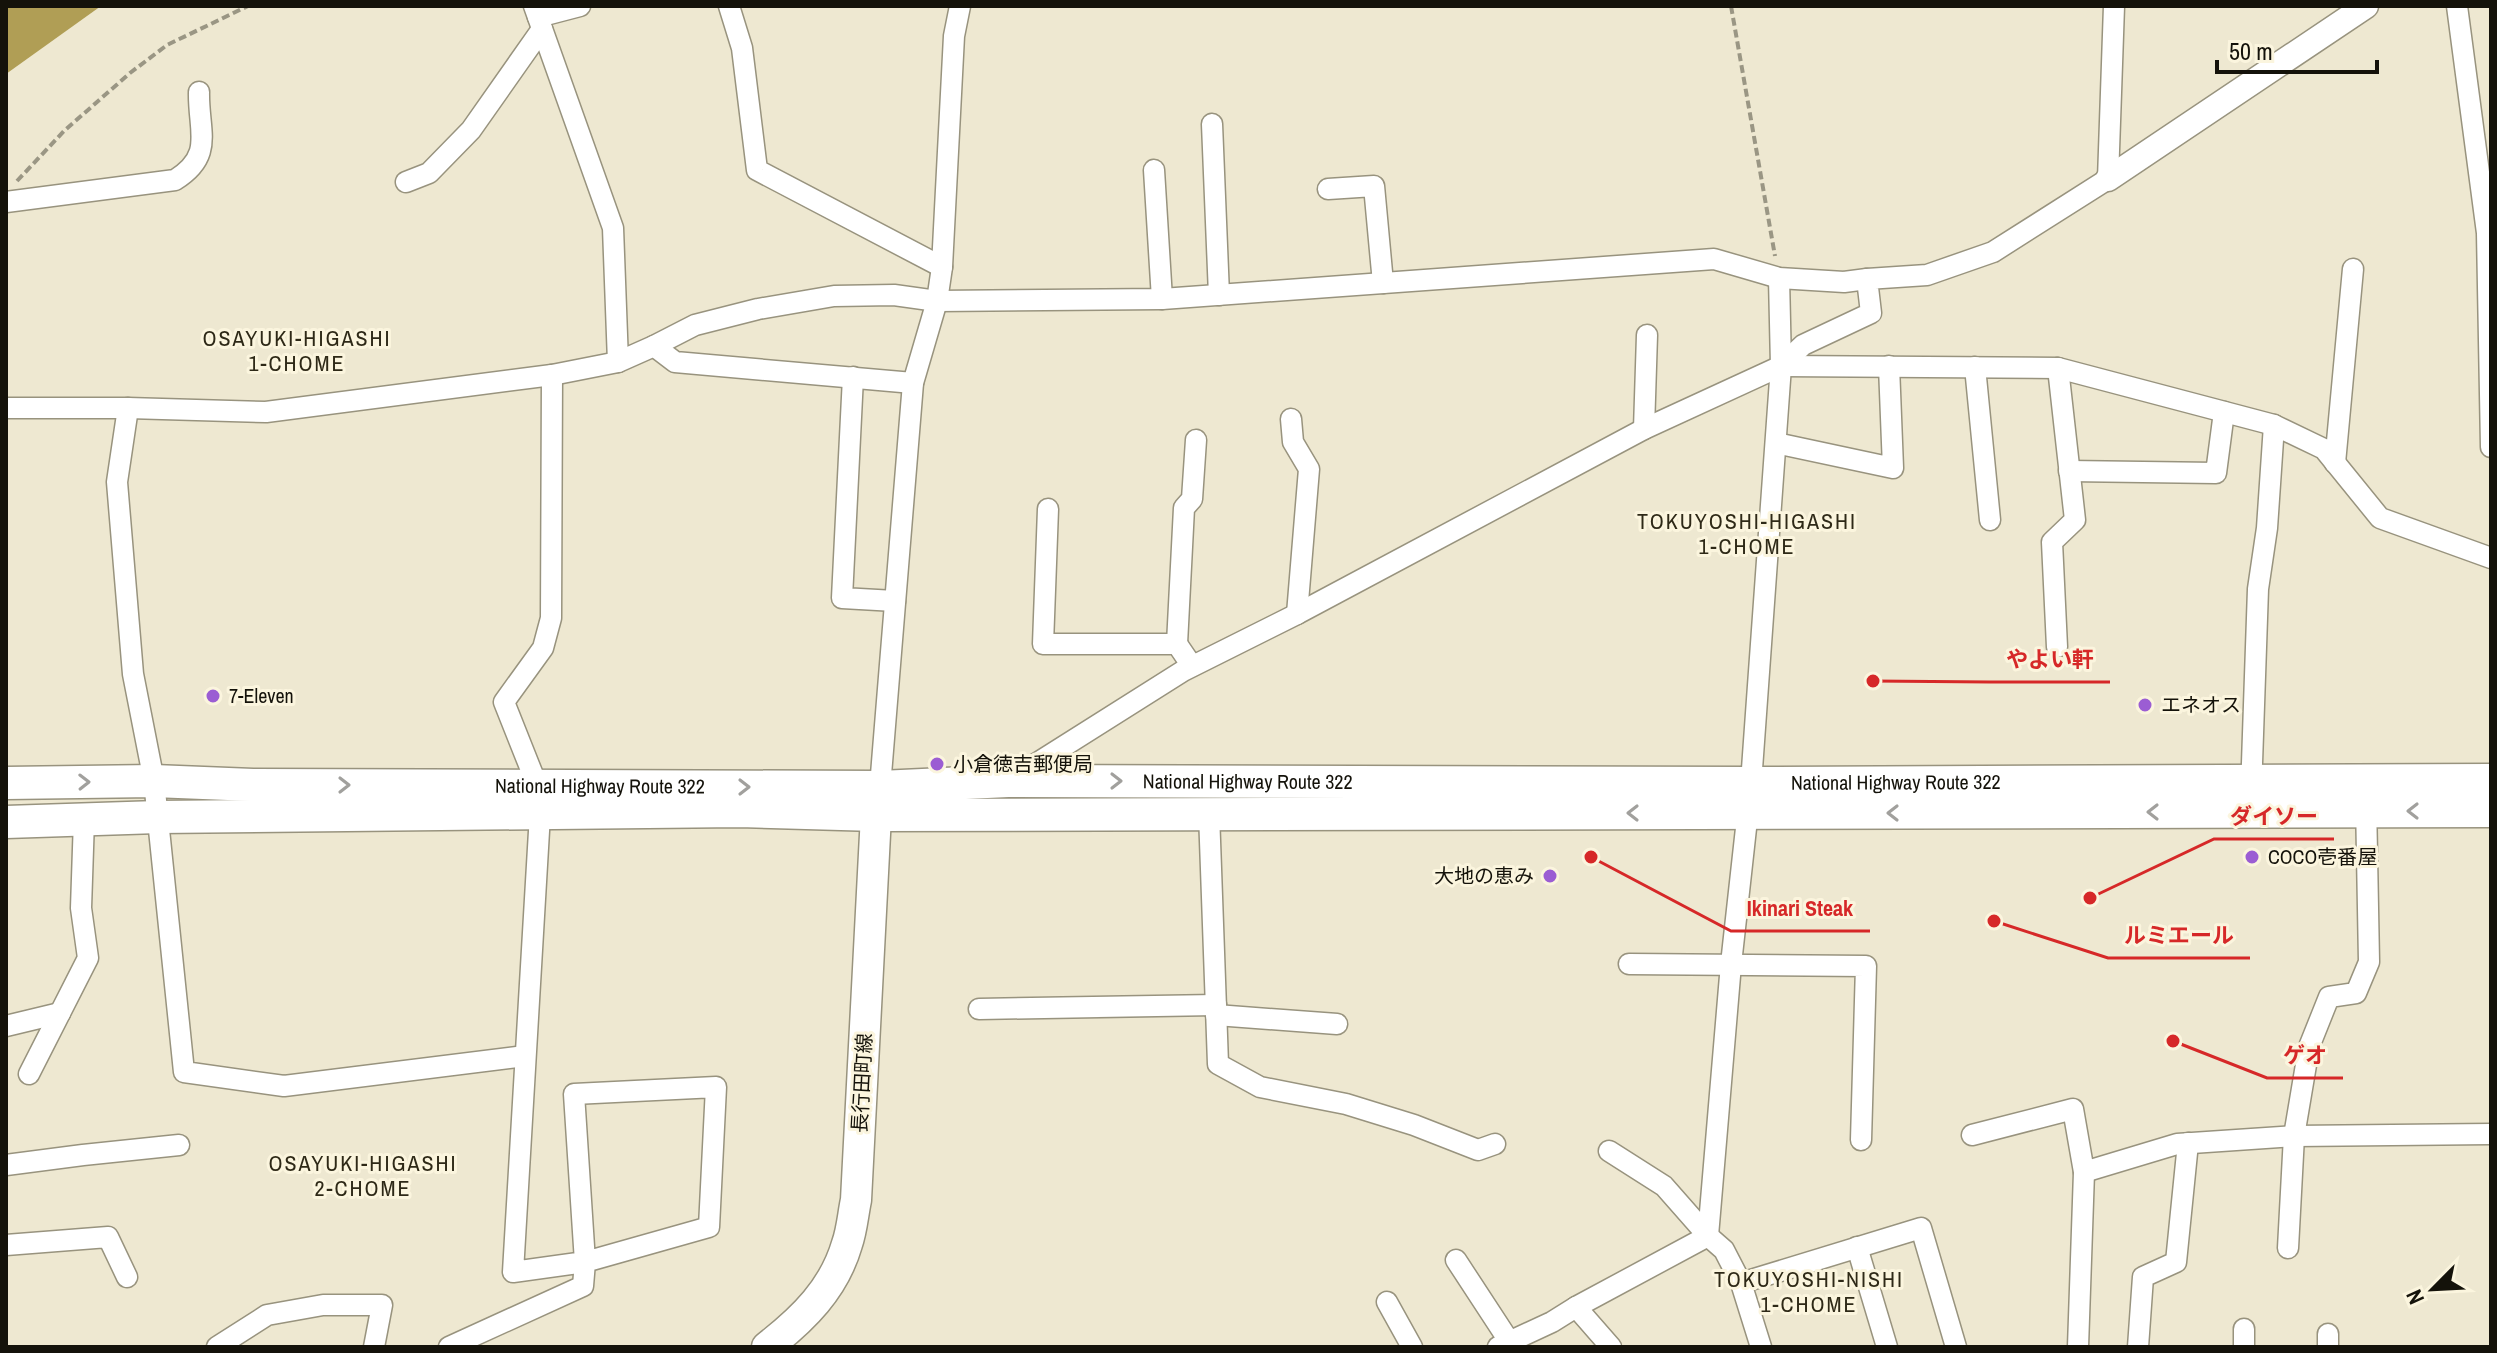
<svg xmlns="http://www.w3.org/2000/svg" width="2497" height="1353" font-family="'Archivo Narrow','Noto Sans JP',sans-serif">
<rect width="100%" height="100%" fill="#eee8d1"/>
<polygon fill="#b09e55" points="6,6 101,6 6,74"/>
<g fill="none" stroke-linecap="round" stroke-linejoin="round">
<g stroke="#98937e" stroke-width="23">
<g id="minor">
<polyline points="534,6 613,228 618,362"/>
<polyline points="729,6 742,48 757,170 942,267"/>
<polyline points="2457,6 2487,233 2491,447"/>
<polyline points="538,17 580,6"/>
<polyline points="1212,124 1219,295"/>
<polyline points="1154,170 1162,299"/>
<polyline points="406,182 429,173 471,130 542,29"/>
<polyline points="1328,189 1374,186 1383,283"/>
<path d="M6 202 175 180C215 155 198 131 199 92"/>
<polyline points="654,346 695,325 758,309 834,296 894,295 937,301 1162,299 1714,259 1779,278 1844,282 1867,279"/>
<polyline points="1781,366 2058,368 2274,425 2324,449 2380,518 2491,558"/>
<polyline points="1975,367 1990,520"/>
<polyline points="853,377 842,598 895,601"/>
<polyline points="6,408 128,408 266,412 552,375 618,362 654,346 675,362 913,383"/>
<polyline points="128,408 117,482 133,674 154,781 184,1072 284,1086 525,1056"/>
<polyline points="1291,419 1293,442 1309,469 1297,614"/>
<polyline points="1644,429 1647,335"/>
<polyline points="1776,443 1893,468 1889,366"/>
<polyline points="2335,463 2353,269"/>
<polyline points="2069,471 2216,473 2224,412"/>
<polyline points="1048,509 1043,644 1177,644 1192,666"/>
<polyline points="1177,644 1184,508 1192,499 1196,440"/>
<polyline points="2057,647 2052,542 2075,520 2058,368"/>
<polyline points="1012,779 1183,671 1297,614 1644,429 1781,366 1803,345 1871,313 1867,279 1927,275 1993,252 2108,179 2114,6"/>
<polyline points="880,787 913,383 937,301 942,267 954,36 960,6"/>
<polyline points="2251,792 2258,589 2267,528 2274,425"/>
<polyline points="1209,813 1218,1064 1260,1087 1346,1104 1414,1125 1478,1150 1495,1144"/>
<polyline points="1629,964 1866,966 1861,1140"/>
<polyline points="979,1009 1216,1005"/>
<polyline points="1216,1015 1337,1024"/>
<polyline points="6,1026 60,1013"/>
<polyline points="29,1074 88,958 81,908 84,819"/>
<polyline points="1972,1135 2073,1109 2084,1172 2177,1144 2294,1136 2491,1134"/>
<polyline points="1609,1151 1664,1186 1708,1236 1724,1250 1741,1283"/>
<polyline points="6,1165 83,1155 179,1145"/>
<polyline points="6,1245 108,1237 127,1277"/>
<polyline points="1857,1247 1887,1347"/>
<polyline points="2288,1248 2294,1136 2309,1047 2329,997 2356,993 2369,962 2366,801"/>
<polyline points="1456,1260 1509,1341"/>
<polyline points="1387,1302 1412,1347"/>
<polyline points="1576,1307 1611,1347"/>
<polyline points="217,1347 267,1315 323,1305 382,1305 374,1347"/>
<polyline points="449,1347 583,1286 585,1262 709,1227 716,1087 574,1094 585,1262 513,1272 540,814 537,785 504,702 543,648 551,618 552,375"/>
<polyline points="1498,1347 1552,1322 1576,1307 1708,1236 1731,964 1751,783 1781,366 1779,278"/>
<polyline points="1761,1347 1741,1283 1921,1228 1956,1347"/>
<polyline points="2078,1347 2084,1172"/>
<polyline points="2138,1347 2143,1277 2176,1262 2188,1143"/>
<polyline points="2244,1347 2244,1329"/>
<polyline points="2328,1347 2328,1334"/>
</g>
</g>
<g stroke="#98937e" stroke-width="27">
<polyline id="tertiary" points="2108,179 2366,6"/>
</g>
<g stroke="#98937e" stroke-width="33">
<path id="primary" d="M767 1347C803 1319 834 1289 847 1244 852 1230 853 1214 856 1200L876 815 879 793"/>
</g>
<g stroke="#98937e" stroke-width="35">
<g id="trunk">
<path id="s1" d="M6 783 154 781 253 785 880 787 1008 781 1751 783 2491 780"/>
<polyline points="6,822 158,817 740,811 876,815 2491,811"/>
</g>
</g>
<g stroke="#9a9684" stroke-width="4" stroke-dasharray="8 4" stroke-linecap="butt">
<polyline points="1731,6 1775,256"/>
<polyline points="17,181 64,131 130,73 167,45 248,6"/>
</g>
<use href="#minor" stroke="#fff" stroke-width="20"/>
<use href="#tertiary" stroke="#fff" stroke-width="24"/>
<use href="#primary" stroke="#fff" stroke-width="30"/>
<use href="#trunk" stroke="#fff" stroke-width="32"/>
</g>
<defs><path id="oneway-chevron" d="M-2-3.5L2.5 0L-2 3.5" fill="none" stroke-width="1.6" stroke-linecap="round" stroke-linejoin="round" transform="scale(2)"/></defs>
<g stroke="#a1a09d">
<use href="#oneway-chevron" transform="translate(1116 781)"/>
<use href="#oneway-chevron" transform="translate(84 782) rotate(-1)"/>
<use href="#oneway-chevron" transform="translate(344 785)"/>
<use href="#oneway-chevron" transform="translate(744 787)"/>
<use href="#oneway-chevron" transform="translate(2413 811) rotate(180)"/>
<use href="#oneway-chevron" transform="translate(2153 812) rotate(180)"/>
<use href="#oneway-chevron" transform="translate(1633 813) rotate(-180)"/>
<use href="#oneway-chevron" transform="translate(1893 813) rotate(180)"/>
</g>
<g fill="#9b5dd3" stroke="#fbf5de" stroke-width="3">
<circle cx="213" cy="696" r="8"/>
<circle cx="2145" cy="705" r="8"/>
<circle cx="937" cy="764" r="8"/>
<circle cx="2252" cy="857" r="8"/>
<circle cx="1550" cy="876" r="8"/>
</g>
<g text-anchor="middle" stroke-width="6" stroke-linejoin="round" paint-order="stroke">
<g font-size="20" fill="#14120a" stroke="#fbf5de" text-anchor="start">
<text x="229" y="703">7-Eleven</text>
<text x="2161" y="712">エネオス</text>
<text x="953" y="771">小倉徳吉郵便局</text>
<text x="2268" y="864">COCO壱番屋</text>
<text x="1534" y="883" text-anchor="end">大地の恵み</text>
</g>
<g font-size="20" fill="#14120a" stroke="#fbf5de">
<text dy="7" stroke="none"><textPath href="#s1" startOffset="1242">National Highway Route 322</textPath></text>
<text dy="7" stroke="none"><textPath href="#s1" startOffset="1890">National Highway Route 322</textPath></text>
<text dy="7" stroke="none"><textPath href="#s1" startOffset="594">National Highway Route 322</textPath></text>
<text transform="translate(862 1083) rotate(-87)" y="7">長行田町線</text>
</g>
<g font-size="22" letter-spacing="2" fill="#2e2917" stroke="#fbf5de">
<text x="297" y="346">OSAYUKI-HIGASHI<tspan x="297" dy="25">1-CHOME</tspan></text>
<text x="1747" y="529">TOKUYOSHI-HIGASHI<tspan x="1747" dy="25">1-CHOME</tspan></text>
<text x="363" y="1171">OSAYUKI-HIGASHI<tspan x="363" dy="25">2-CHOME</tspan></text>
<text x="1809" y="1287">TOKUYOSHI-NISHI<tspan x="1809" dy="25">1-CHOME</tspan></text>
</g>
</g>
<path fill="none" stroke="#d62828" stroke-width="3" d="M1873 681L1990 682H2110M2090 898L2214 839H2334M1591 857L1731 931H1870M1994 921L2108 958H2250M2173 1041L2267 1078H2343"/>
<g fill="#d62828" stroke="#fbf5de" stroke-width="3">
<circle cx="1873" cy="681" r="8"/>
<circle cx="2090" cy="898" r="8"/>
<circle cx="1591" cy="857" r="8"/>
<circle cx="1994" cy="921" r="8"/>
<circle cx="2173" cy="1041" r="8"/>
</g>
<g font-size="22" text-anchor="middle" font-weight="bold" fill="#d62828" stroke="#fbf5de" stroke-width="6" stroke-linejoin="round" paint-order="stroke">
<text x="2050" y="667">やよい軒</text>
<text x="2274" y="824">ダイソー</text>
<text x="1800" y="916">Ikinari Steak</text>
<text x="2179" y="943">ルミエール</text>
<text x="2305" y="1063">ゲオ</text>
</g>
<rect width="2497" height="1353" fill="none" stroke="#14120a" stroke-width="16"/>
<g transform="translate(2433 1289) rotate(246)" stroke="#fbf5de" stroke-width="6" paint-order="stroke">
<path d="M0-6L14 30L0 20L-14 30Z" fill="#14120a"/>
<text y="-12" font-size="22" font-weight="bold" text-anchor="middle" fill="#14120a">N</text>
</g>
<path d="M2217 60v12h160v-12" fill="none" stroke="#14120a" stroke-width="4"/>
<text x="2229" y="60" font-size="24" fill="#14120a" stroke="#fbf5de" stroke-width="6" paint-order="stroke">50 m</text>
</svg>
